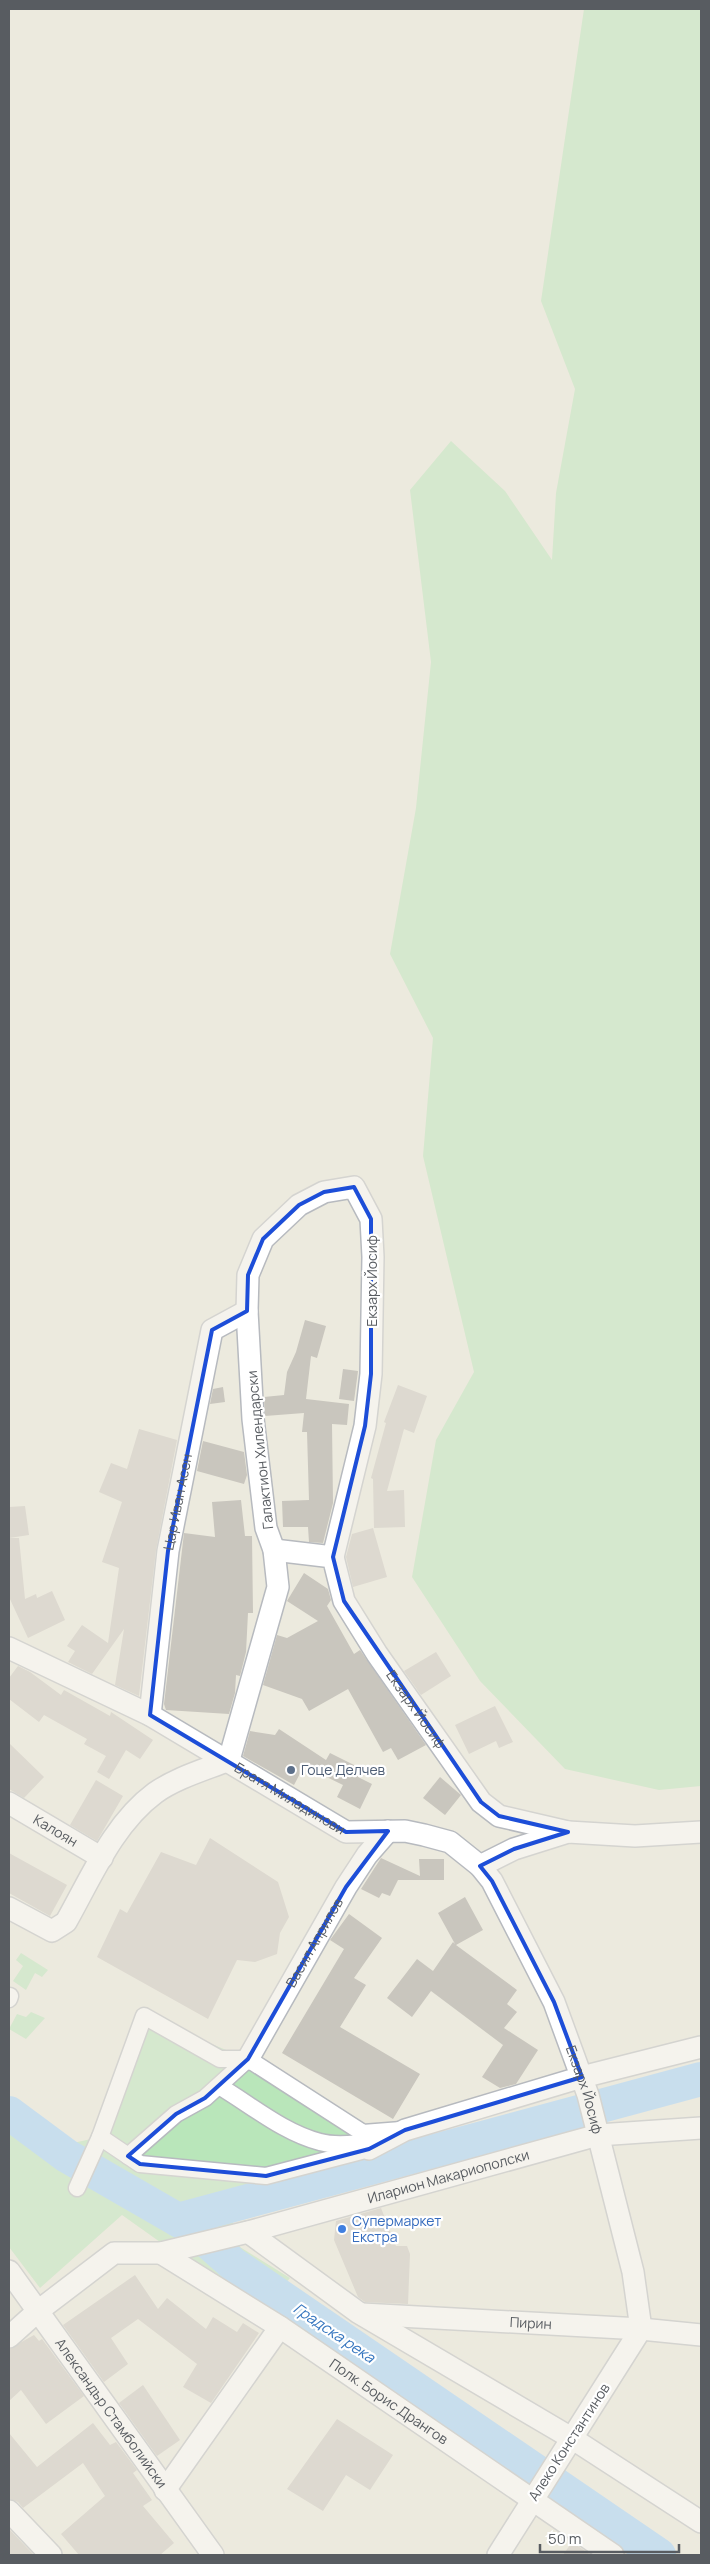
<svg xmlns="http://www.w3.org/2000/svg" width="710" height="2564" font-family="Manrope,sans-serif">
<rect width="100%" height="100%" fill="#eceade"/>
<g fill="#b9e6ba">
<polygon points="584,9 701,9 701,1786 659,1790 565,1769 480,1681 412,1577 436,1440 474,1372 423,1156 433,1038 390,954 416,808 431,662 410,490 451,441 505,491 552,560 556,493 575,389 541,301"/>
<polygon points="21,1953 48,1970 42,1977 35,1973 26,1990 13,1981 23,1966 16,1960"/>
<polygon points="31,2012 45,2018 26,2039 9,2029 17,2014 26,2017"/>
<polygon points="144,2016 248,2059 363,2133 378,2177 232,2220 240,2247 290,2278 260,2313 122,2215 40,2288 9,2247 9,2102 73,2143 100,2137"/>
</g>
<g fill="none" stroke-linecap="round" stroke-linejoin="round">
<g stroke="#9cd1ff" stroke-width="34">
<polyline points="9,2113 67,2156 192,2228 233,2264 659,2555"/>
<polyline points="178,2220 701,2079"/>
</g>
</g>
<g fill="#c9c6be">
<polygon points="305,1320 326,1326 317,1358 311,1356 306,1399 349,1404 347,1425 332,1424 333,1503 323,1543 309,1542 308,1527 283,1527 282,1501 309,1500 307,1432 302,1432 304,1413 265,1416 264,1397 284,1395 287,1372 296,1352"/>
<polygon points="343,1369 358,1371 354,1401 339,1399"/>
<polygon points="398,1385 427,1396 414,1433 404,1429 387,1491 404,1490 405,1527 374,1528 373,1479 371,1478 386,1423 384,1422"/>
<polygon points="223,1387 225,1402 210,1404 213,1389"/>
<polygon points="139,1429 177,1440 156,1550 139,1696 115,1685 124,1629 92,1674 68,1662 75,1651 67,1646 82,1625 108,1643 119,1568 102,1562 122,1502 99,1492 111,1463 127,1469"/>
<polygon points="203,1441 244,1452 247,1475 244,1484 197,1471"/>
<polygon points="241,1500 245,1536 252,1536 253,1613 248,1613 246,1652 240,1676 236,1675 235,1693 229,1714 166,1710 164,1704 184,1533 215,1537 212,1502"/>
<polygon points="25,1506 29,1535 9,1538 9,1507"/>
<polygon points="373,1528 387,1577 353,1587 346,1557 352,1534"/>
<polygon points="9,1538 19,1538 25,1599 36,1594 37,1598 52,1591 65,1620 28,1638 9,1597"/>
<polygon points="304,1573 328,1589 331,1600 327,1606 354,1654 360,1650 426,1745 398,1760 391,1748 383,1752 348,1689 309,1711 302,1699 263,1685 277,1635 287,1638 318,1621 287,1601"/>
<polygon points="436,1652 451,1676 421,1695 404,1671"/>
<polygon points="18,1666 30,1672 61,1695 64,1690 110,1716 111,1712 153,1740 140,1759 126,1750 109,1779 97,1772 106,1756 84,1744 87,1739 44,1715 39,1722 9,1699 9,1678"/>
<polygon points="495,1706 513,1742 499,1748 496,1741 469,1754 455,1725"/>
<polygon points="279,1729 326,1760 330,1753 362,1769 358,1777 372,1784 360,1809 337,1797 343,1785 304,1766 294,1785 243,1756 250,1731 275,1735"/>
<polygon points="9,1743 44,1777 24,1798 9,1789"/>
<polygon points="440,1777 461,1795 445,1815 423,1798"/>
<polygon points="96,1780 123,1796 97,1841 70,1825"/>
<polygon points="210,1838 278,1882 289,1917 280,1933 277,1954 255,1962 237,1960 208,2019 97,1957 120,1909 127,1913 161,1852 196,1865"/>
<polygon points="9,1853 67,1885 50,1916 9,1893"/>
<polygon points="381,1858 420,1876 419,1859 444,1859 444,1880 398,1880 390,1896 382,1893 379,1898 361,1889"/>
<polygon points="465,1897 483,1930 456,1945 517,1990 507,2004 517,2012 504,2028 538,2050 516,2084 500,2088 482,2077 503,2045 431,1991 412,2017 387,1998 417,1959 433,1971 453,1942 455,1944 438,1913"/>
<polygon points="349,1914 382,1938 354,1978 366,1985 340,2027 420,2074 393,2119 282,2053 344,1949 330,1940"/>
<polygon points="381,2208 396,2246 407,2246 410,2254 408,2304 365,2302 358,2297 334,2240 336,2221"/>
<polygon points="135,2275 158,2309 167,2298 206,2329 213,2317 237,2332 243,2323 259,2333 211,2403 183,2387 197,2364 138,2319 111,2338 128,2364 104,2382 63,2325"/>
<polygon points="34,2335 39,2341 42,2339 84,2396 46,2424 21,2390 9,2401 9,2349"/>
<polygon points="143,2385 180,2440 157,2456 119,2403"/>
<polygon points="337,2419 393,2455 370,2490 346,2475 323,2511 287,2489"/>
<polygon points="93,2423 110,2445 116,2442 137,2470 133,2473 152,2500 143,2506 174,2543 160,2555 79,2555 61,2534 105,2496 83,2463 23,2508 18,2502 9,2499 9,2433 37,2467"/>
<polygon points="9,2529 34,2555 9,2555"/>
<polygon points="572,2542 591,2555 563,2555"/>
</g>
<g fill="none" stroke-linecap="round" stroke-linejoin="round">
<g stroke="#b7babf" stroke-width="19">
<g id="pedestrian">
<polyline points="9,1999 10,1996"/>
<path d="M219 2086C251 2105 284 2133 320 2142 334 2146 348 2144 362 2143"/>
<polyline points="100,2137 140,2164 266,2176 369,2149"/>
<polyline points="128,2156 176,2114 205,2098 248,2059"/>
<polyline points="77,2188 100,2137 144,2016 220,2059 248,2059 363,2133 401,2130"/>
</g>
</g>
<g stroke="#b7babf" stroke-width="24">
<g id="minor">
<path id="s1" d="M274 1550 333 1557 344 1601 377 1654 481 1802 499 1816 568 1832"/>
<path id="s2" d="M9 1648 150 1715 346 1832 405 1831 424 1835 450 1842 480 1866 514 1849 568 1832 635 1836 701 1832"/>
<path id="s3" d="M150 1715 168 1551 212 1330 247 1311"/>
<polyline points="229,1760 278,1587 274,1550 266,1528 253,1419 247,1311 248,1275 263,1239 299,1205 324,1192 354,1187 371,1219 373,1257 371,1374 365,1426 333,1557"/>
<path id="s4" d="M9 1803 102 1858"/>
<path id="s5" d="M480 1866 492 1881 554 2002 588 2095 633 2272 641 2329 498 2555"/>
<path d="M9 1908 52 1931 66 1922C91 1878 113 1824 155 1793 176 1778 204 1770 229 1760"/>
<path id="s6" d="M248 2059 346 1887 367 1855 388 1831"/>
<polyline points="369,2149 405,2130 582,2077 701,2047"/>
<polyline points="248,2232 359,2313 573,2439 701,2522"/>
<path id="s7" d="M161 2253 280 2327 613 2555"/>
<path id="s8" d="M9 2271 213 2555"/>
<path id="s9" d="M362 2314 641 2329 701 2335"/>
<path id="s10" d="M9 2337 38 2311 114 2253H161L248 2232 598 2135 701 2128"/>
<polyline points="165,2490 280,2327"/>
<polyline points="9,2511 51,2555"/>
</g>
</g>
<use href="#pedestrian" stroke="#fff" stroke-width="16"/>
<use href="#minor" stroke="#fff" stroke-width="21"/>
</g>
<path d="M0 0H710V2564H0ZM354 1187 371 1219V1374L365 1426 333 1557 344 1601 481 1802 499 1816 568 1832 514 1849 480 1866 492 1881 554 2002 582 2077 405 2130 369 2149 266 2176 140 2164 128 2156 176 2114 205 2098 248 2059 346 1887 388 1831 346 1832 150 1715 168 1551 212 1330 247 1311 248 1275 263 1239 299 1205 324 1192Z" fill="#eceade" fill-opacity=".55" fill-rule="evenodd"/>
<path fill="none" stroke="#1d4ed8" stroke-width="4" stroke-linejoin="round" d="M354 1187 371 1219V1374L365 1426 333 1557 344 1601 481 1802 499 1816 568 1832 514 1849 480 1866 492 1881 554 2002 582 2077 405 2130 369 2149 266 2176 140 2164 128 2156 176 2114 205 2098 248 2059 346 1887 388 1831 346 1832 150 1715 168 1551 212 1330 247 1311 248 1275 263 1239 299 1205 324 1192Z"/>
<circle fill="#5c6f8a" stroke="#fff" stroke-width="2" cx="291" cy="1770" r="5"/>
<circle fill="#3f7fe0" stroke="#fff" stroke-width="2" cx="342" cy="2229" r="5"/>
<g text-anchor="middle" stroke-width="4.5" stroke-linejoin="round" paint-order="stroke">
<g font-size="14" fill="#585c61" stroke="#fff">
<text transform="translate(372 1281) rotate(-90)" y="5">Екзарх Йосиф</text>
<text transform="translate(260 1450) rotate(-96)" y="5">Галактион Хилендарски</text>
<text dy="5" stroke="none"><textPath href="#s3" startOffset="215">Цар Иван Асен</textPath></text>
<text dy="5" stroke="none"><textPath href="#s1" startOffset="235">Екзарх Йосиф</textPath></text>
<text dy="5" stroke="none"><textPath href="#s2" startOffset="319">Братя Миладинови</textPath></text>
<text dy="5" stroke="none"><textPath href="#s4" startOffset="54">Калоян</textPath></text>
<text dy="5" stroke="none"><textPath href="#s6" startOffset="134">Васил Априлов</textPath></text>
<text dy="5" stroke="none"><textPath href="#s5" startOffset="248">Екзарх Йосиф</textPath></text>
<text dy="5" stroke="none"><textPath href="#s10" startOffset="479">Иларион Макариополски</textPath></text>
<text dy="5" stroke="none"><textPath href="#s9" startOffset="169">Пирин</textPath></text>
<text dy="5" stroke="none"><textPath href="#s7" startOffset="272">Полк. Борис Дрангов</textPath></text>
<text dy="5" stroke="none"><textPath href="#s8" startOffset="175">Александър Стамболийски</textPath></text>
<text transform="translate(569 2442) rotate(-57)" y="5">Алеко Константинов</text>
</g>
<g font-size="14" fill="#4e5e75" stroke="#fff" text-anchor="start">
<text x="301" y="1775">Гоце Делчев</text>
</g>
<g font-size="14" fill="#366cbe" stroke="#fff" text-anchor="start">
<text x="352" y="2226">Супермаркет<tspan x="352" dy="16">Екстра</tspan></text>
</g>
<g font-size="15" font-style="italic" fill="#3676bf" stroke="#fff">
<text transform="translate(334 2333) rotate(34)" y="5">Градска река</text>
</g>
</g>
<rect width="710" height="2564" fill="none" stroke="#585c61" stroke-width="20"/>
<path d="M540 2544v8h139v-8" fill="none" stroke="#585c61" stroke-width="2.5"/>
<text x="548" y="2544" font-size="15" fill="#585c61" stroke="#ffffff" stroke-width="4" paint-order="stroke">50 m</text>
</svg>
